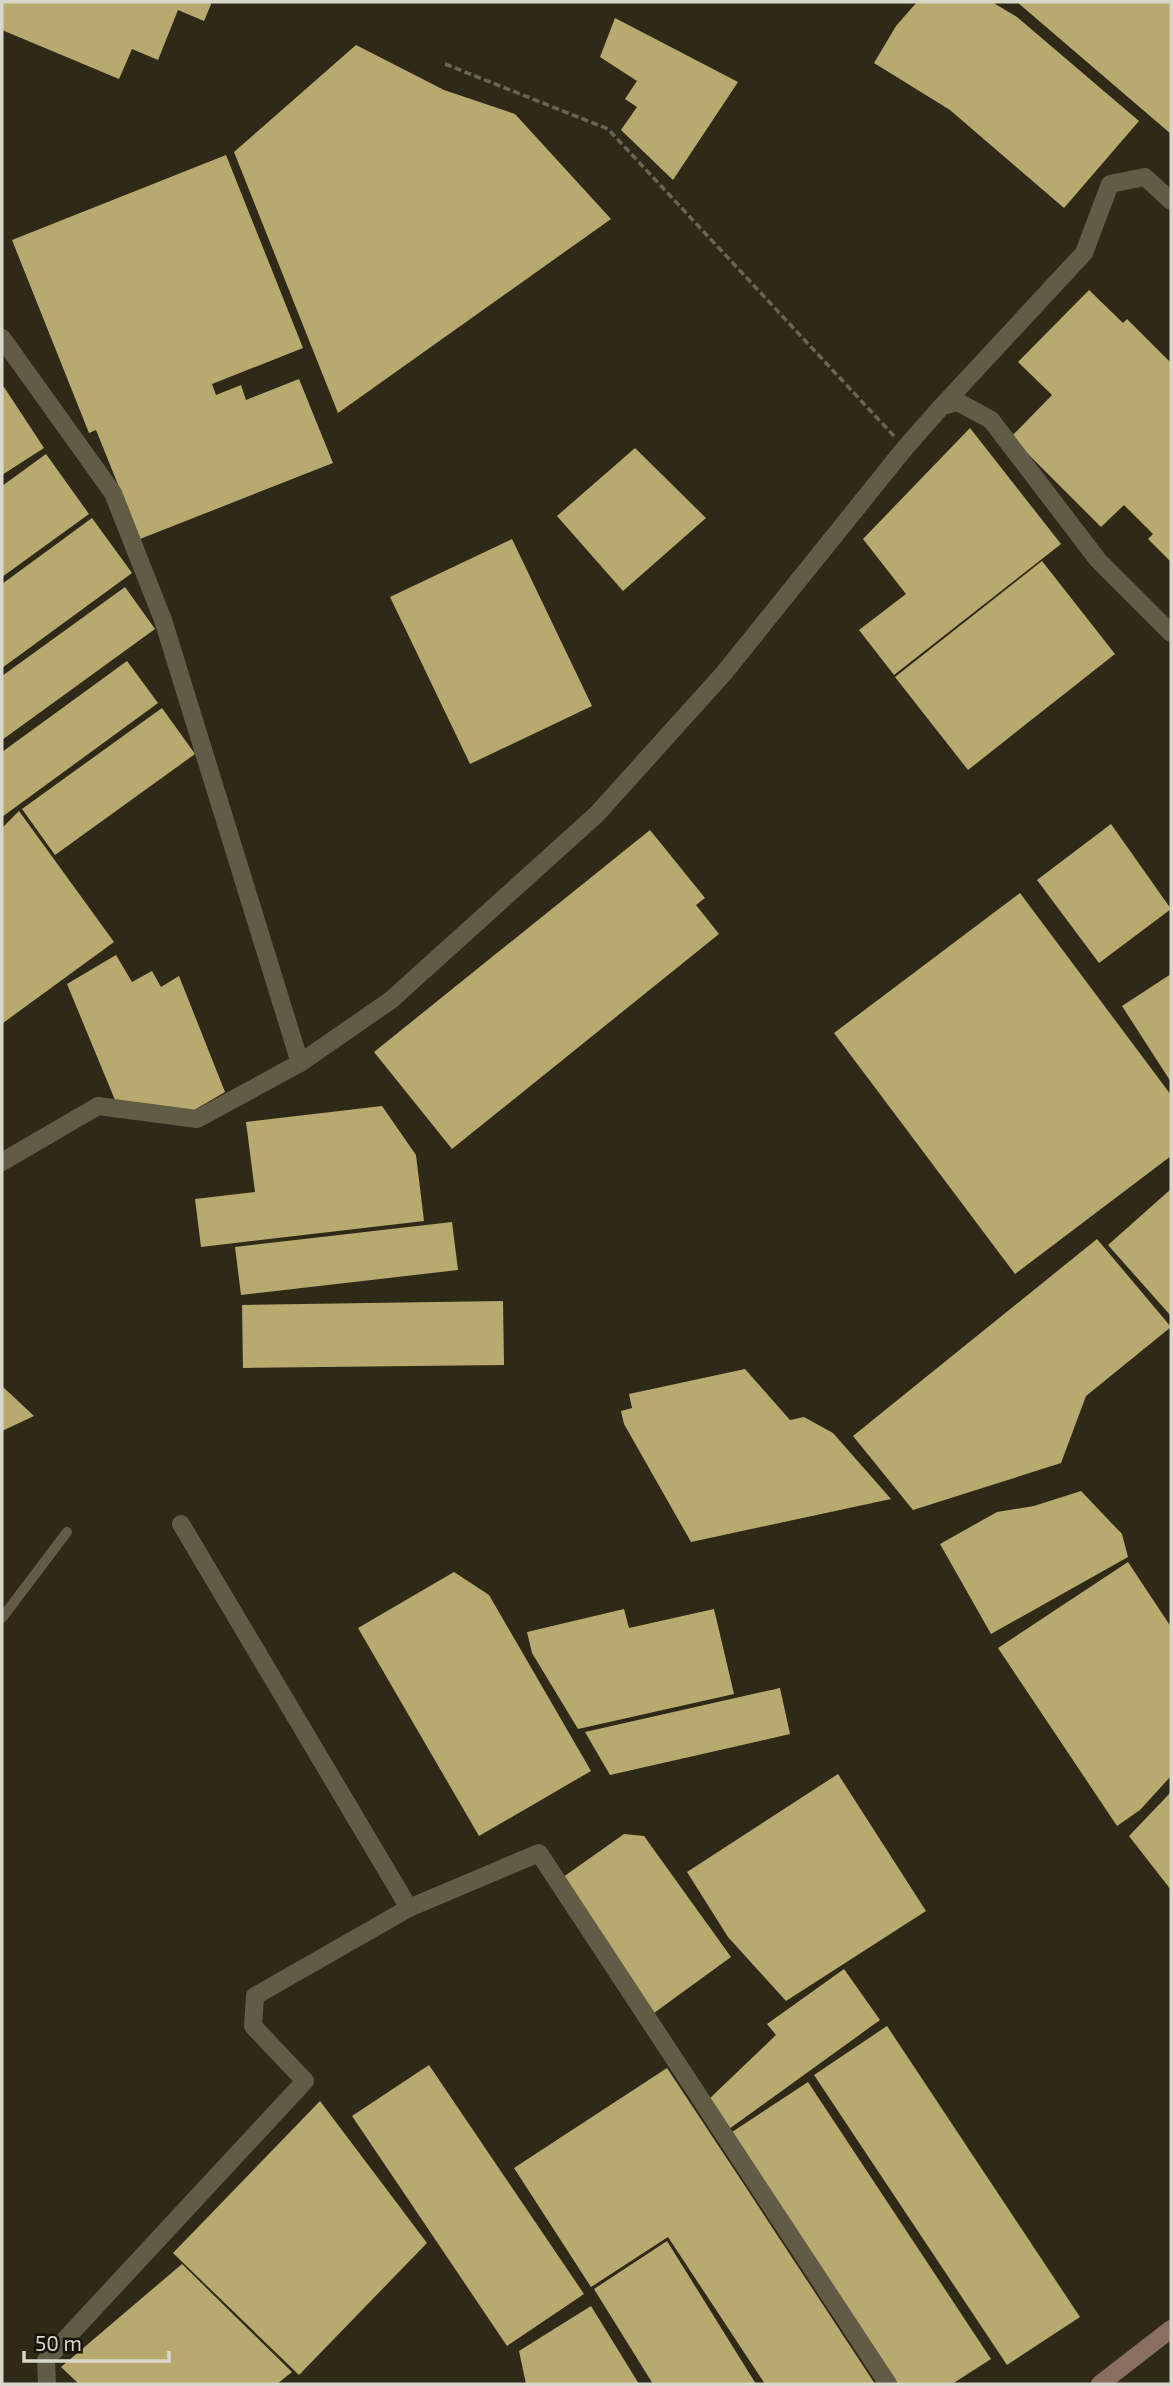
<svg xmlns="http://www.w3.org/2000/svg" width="1173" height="2386" font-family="'Exo 2',sans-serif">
<rect width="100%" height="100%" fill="#2f2a17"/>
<g fill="#b8aa6e">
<polygon points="2,2 212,2 204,21 178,10 158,60 132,49 119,79 2,30"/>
<polygon points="917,2 992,2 1017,17 1139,121 1064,208 950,110 874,63 896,26"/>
<polygon points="1017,2 1171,2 1171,134"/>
<polygon points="615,18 738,82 673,180 621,130 637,107 625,99 637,81 600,57"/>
<polygon points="356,45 444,90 515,114 611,219 338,413 234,152"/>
<polygon points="226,155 303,348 212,384 216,395 241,385 246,400 299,379 333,463 140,539 96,430 89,433 12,240"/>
<polygon points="1089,290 1123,323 1127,319 1171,363 1171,562 1148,539 1153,534 1124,505 1101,527 1011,437 1052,395 1018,362"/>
<polygon points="4,387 44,448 2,475 2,388"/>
<polygon points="970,428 1061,544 894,675 859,630 906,594 863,539"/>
<polygon points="635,448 706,518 623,591 557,516"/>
<polygon points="46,454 89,514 2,577 2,486"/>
<polygon points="92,518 132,573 2,668 2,584"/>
<polygon points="512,539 592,706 470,764 390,597"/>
<polygon points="1042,561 1115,654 968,770 895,677"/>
<polygon points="125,587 155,629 2,740 2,676"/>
<polygon points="127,661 158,703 2,817 2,752"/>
<polygon points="162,708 195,754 55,855 22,809"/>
<polygon points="19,811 114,942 3,1023 2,828"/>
<polygon points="1111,824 1171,909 1099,963 1037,880"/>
<polygon points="650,830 705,898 696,905 719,934 452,1149 374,1052"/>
<polygon points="1020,893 1171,1095 1171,1156 1015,1274 834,1033"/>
<polygon points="116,955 132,982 152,971 161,987 179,976 225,1092 189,1113 115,1100 67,984"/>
<polygon points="1171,974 1171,1082 1122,1006"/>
<polygon points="382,1106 416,1155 424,1221 201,1247 195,1199 255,1192 246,1122"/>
<polygon points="1171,1189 1171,1316 1108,1245"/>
<polygon points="452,1222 458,1270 241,1295 235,1247"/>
<polygon points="1097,1239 1171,1327 1086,1396 1061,1463 913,1510 853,1436"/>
<polygon points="503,1301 504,1365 243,1368 242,1305"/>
<polygon points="745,1369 790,1420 804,1417 833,1433 891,1499 691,1542 624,1424 621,1411 632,1408 629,1394"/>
<polygon points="2,1386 34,1416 2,1431"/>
<polygon points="1081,1491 1122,1534 1128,1557 991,1634 940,1544 997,1512 1034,1506"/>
<polygon points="1128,1562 1171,1627 1171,1776 1140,1810 1117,1826 998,1648"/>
<polygon points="454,1572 489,1595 591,1771 479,1836 358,1628"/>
<polygon points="624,1609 629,1628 714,1609 734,1694 578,1729 532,1653 527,1632"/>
<polygon points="780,1688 790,1734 610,1775 585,1732"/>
<polygon points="838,1774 926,1911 786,2001 728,1937 687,1872"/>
<polygon points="1171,1792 1171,1890 1129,1836"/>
<polygon points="624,1834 644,1836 731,1957 654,2013 559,1880"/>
<polygon points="844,1969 880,2020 729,2129 708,2100 776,2035 767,2024"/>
<polygon points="887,2026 1080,2317 1007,2365 814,2075"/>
<polygon points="429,2065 584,2294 507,2346 352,2116"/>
<polygon points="667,2068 745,2186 875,2384 765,2384 668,2237 591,2287 514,2168"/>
<polygon points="808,2082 991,2359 952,2384 898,2384 732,2132"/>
<polygon points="320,2101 427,2243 299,2375 173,2253"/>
<polygon points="667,2241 756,2384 653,2384 594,2289"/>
<polygon points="182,2264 292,2372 277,2384 79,2384 61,2367"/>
<polygon points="591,2306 639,2384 526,2384 519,2351"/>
</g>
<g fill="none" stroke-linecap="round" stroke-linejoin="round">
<polyline stroke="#696554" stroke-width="3.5" stroke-dasharray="7 3.5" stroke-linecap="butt" points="445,64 608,129 894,436"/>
<polyline stroke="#605c46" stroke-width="10" points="2,1618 67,1532"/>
<g stroke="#605c46" stroke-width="18">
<polyline points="2,338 113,493 163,620 300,1063 197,1119 98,1106 2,1162"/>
<polyline points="942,406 1084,253 1110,184 1145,177 1171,201"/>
<polyline points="300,1063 391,1000 597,814 724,673 905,448 942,406 958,402 991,420 1098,560 1171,633"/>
<polyline points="181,1524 409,1908 539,1853 888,2384"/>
<polyline points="47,2384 46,2360 305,2081 253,2026 255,1996 409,1908"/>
</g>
<polyline stroke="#8a6e60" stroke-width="18" points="1100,2384 1171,2329"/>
</g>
<rect width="1173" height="2386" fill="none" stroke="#d9d7cb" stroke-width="7"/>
<path d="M24 2351v10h145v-10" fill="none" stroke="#d9d7cb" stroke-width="3.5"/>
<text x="35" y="2351" font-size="21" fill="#d9d7cb" stroke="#15130a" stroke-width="5" paint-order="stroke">50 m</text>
</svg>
